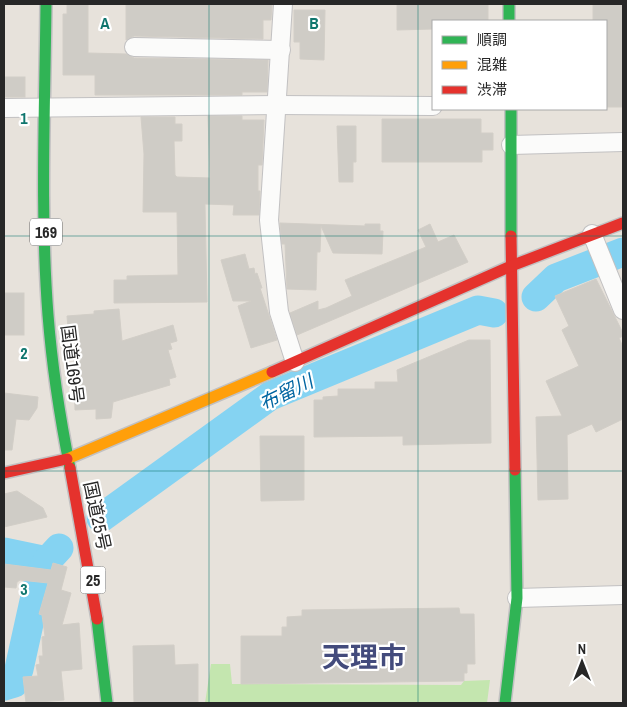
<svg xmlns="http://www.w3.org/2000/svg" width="627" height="707" font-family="'Archivo Narrow','Noto Sans JP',sans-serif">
<rect width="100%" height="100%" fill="#e7e2db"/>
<polygon fill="#c4e6af" points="211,664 230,664 232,684 461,685 464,681 490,680 487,703 205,703"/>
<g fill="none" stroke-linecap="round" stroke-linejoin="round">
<g stroke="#85d3f2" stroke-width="29">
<polyline points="536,297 556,278 623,252"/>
<polyline points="101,518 270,396 478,310 494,313"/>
<polyline points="4,552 47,561"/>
<polyline points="4,686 14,683 19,669 40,574 47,561 59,548"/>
</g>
</g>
<g fill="#cfccc6" stroke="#d2cec7">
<polygon points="67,4 88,4 88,53 126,54 134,58 268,60 267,92 242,92 242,95 95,95 95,75 63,75 63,14 67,14"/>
<polygon points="126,4 272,4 271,20 263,20 263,39 134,36 126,40"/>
<polygon points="397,4 488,4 488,21 433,21 433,29 397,30"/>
<polygon points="593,4 623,4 623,107 606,107 606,21 593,21"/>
<polygon points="294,10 325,10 324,60 300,59 300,42 294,42"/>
<rect x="5" y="77" width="20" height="20"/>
<polygon points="208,116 242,116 242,120 264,120 262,165 258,165 258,191 260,191 259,215 233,215 234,205 205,204 207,302 114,303 114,280 127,280 127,276 178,275 177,212 143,212 144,154 141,117 175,117 175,124 182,124 182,141 174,141 175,175 177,177 210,178"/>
<polygon points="382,119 481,119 481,133 493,133 493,150 482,150 482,162 382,162"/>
<polygon points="337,126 356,126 356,162 353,162 353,182 339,182"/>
<polygon points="280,223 365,226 365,224 380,224 380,231 383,231 382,254 333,253 321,226 320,252 317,252 316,290 287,289 285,244 282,244"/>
<polygon points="430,224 438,242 454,235 468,262 297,335 290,313 318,301 318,310 326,308 352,296 345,280 426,247 418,230"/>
<polygon points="245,254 249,269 254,268 255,274 257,273 262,288 260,288 277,340 251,348 238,306 251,301 233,301 221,260"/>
<polygon points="596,279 623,333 623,336 619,338 623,347 623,419 596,432 592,424 567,435 568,499 538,500 536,417 562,416 546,381 579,366 562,330 569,326 555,296"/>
<rect x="4" y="293" width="20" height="42"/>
<polygon points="119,309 122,341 173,325 177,341 170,343 172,349 168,350 176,377 169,379 170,385 113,402 111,418 96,419 96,409 75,410 73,340 69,340 67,316 94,314 94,311"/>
<polygon points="469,340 490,340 491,443 403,445 403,436 314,437 314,400 323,400 323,397 338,396 338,389 375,389 375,382 398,382 397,370"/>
<polygon points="4,393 38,397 37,408 29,420 16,419 12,450 4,450"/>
<polygon points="260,436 304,436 304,500 261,501"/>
<polygon points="17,491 43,508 47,517 4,527 4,494"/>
<polygon points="53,563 67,567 61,590 71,593 62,625 79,623 82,669 61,671 64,700 26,703 23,677 38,676 36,665 40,664 39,656 43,656 42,637 45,636 42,615 39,614 48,583 20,580 17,582 16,588 4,587 4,564 51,570"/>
<polygon points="459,608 460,614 474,614 475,664 467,664 467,673 464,673 464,681 241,684 241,636 282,636 282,627 287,627 287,617 302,616 302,610"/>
<polygon points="174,645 175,665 198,664 198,703 134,703 133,646"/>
</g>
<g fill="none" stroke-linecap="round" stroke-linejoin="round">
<g stroke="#c2c1c2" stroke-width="20">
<g id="street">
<polyline points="283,4 269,220 279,312 295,362"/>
<polyline points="134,47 281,50"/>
<polyline points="4,108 278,105 433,106"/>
<polyline points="511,145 623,142"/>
<polyline points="592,234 623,310"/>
<polyline points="517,598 623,595"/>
</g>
</g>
<g stroke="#c2c1c2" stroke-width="14">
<g id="fast">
<path d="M46 4C45 107 40 211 48 315 52 366 60 418 70 468"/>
<polyline points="509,4 509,21"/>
<polyline points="511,109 511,236"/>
<polyline points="97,619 107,703"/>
<polyline points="505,703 517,598 515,470"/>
</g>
</g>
<g stroke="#c2c1c2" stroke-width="14">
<polyline id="slow" points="67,459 272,372"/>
</g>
<g stroke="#c2c1c2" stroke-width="14">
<g id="jam">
<polyline points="511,236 515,470"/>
<polyline points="272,372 511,266 623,223"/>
<polyline points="70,468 97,619"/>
<polyline points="4,473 67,459"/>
</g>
</g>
<use href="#street" stroke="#fbfbfa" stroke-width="18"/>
<use href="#fast" stroke="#30b455" stroke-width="11"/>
<use href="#slow" stroke="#ff9f0a" stroke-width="11"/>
<use href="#jam" stroke="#e5322d" stroke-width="11"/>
</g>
<path fill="none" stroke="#0f766e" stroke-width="1" stroke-opacity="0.55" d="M209 4V703M418 4V703M4 236H623M4 471H623"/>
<g text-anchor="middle" stroke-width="4.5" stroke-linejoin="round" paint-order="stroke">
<g fill="#fff" stroke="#686868" stroke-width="1">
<rect x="30" y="218.5" width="32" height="27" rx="4"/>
<rect x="80.5" y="566.5" width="25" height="27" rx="4"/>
</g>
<g font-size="16" font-weight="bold" fill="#272727">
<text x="46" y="238">169</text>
<text x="93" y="586">25</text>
</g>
<g font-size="18" fill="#272727" stroke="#fff">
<text transform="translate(72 364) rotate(83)" y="6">国道169号</text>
<text transform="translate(97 516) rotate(78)" y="6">国道25号</text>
</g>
<g font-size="19" font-style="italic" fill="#0065a1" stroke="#fff">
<text transform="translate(286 392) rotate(-26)" y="7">布留川</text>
</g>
<g font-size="28" font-weight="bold" fill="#434b7c" stroke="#fff">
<text x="364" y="667">天理市</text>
</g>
</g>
<g font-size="16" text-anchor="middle" font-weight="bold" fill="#0f766e" stroke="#fff" stroke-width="4.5" stroke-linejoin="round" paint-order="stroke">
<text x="105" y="29">A</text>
<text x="314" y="29">B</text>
<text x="24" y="124">1</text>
<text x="24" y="359">2</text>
<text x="24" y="595">3</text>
</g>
<rect width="627" height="707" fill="none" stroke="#272727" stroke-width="10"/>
<rect x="432" y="20" width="175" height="90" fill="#ffffff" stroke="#a9a9a9"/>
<rect x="442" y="36" width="25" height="8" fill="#30b455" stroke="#a9a9a9"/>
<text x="477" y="45" font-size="15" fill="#272727">順調</text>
<rect x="442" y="61" width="25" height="8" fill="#ff9f0a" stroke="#a9a9a9"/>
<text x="477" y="70" font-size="15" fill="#272727">混雑</text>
<rect x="442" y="86" width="25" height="8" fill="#e5322d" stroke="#a9a9a9"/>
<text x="477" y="95" font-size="15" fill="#272727">渋滞</text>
<g transform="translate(582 662)" stroke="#ffffff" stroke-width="4" paint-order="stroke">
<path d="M0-4L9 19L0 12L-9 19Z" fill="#272727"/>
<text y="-8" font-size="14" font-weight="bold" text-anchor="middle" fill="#272727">N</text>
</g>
</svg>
